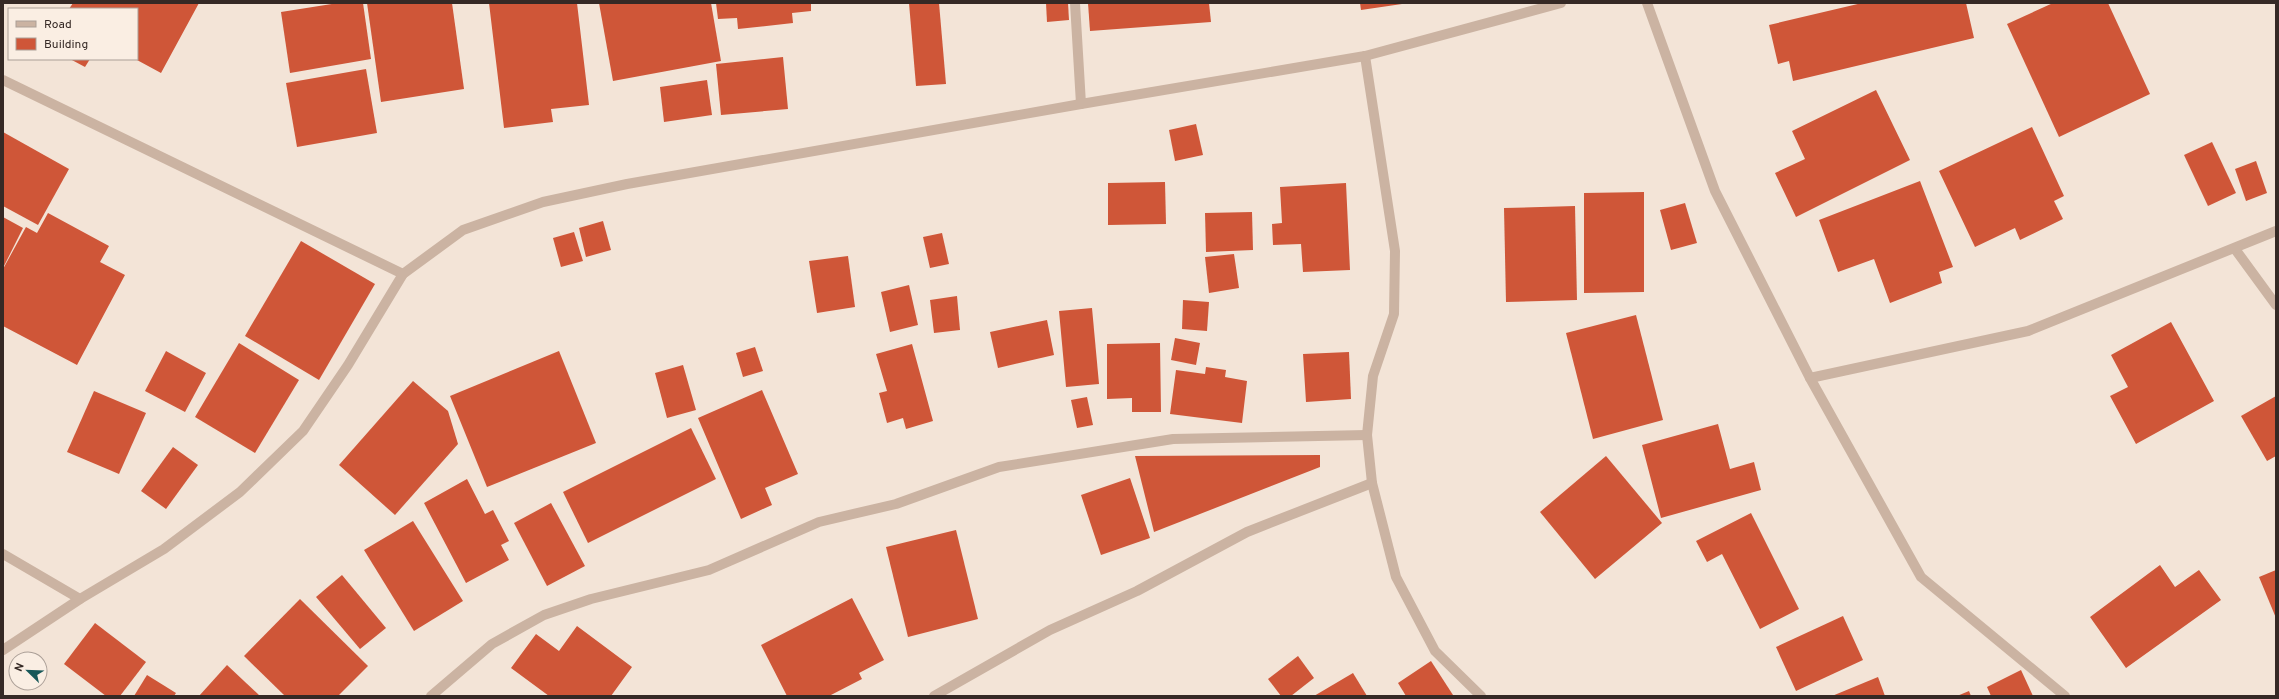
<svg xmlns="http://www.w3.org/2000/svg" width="2279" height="699" font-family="Overpass,sans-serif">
<rect width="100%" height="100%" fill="#f3e4d7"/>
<g fill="#cf5638">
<polygon points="73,3 199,3 161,73 137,60 137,9 69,9"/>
<polygon points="338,3 363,3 371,59 290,73 281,12"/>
<polygon points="367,3 452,3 464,89 381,102"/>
<polygon points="489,3 577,3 589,105 551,109 553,122 504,128"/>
<polygon points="599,3 711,3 721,61 613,81"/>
<polygon points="716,3 811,3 811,11 792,13 793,23 738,29 737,18 718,19"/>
<polygon points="909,3 939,3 946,84 916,86"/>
<polygon points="1046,3 1068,3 1069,20 1047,22"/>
<polygon points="1088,3 1209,3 1211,22 1090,31"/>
<polygon points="1360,3 1402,3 1402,4 1361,10"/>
<polygon points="1862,3 1966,3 1974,38 1793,81 1789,61 1778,64 1769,25"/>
<polygon points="2053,3 2108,3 2150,94 2059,137 2007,24"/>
<polygon points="783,57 788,109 721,115 716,64"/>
<polygon points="70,59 90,59 85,67"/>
<polygon points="366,69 377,133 297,147 286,83"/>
<polygon points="707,80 712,115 664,122 660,87"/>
<polygon points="1876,90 1910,160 1796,217 1775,173 1805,159 1792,131"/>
<polygon points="1196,124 1203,155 1175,161 1169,130"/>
<polygon points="2032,127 2064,196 2054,201 2063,219 2020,240 2015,228 1975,247 1939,171"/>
<polygon points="3,132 69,169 38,225 3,206"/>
<polygon points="2212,142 2236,193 2208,206 2184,155"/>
<polygon points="2256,161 2267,193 2246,201 2235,169"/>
<polygon points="1920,181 1953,267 1939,272 1942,283 1890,303 1874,259 1838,272 1819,220"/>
<polygon points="1165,182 1166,224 1108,225 1108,183"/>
<polygon points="1346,183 1350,270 1303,272 1301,244 1273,245 1272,224 1282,223 1280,187"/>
<polygon points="1644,192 1644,292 1584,293 1584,193"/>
<polygon points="1685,203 1697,243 1671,250 1660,210"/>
<polygon points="1575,206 1577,300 1506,302 1504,208"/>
<polygon points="1252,212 1253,250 1206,252 1205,213"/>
<polygon points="48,213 109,246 100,262 125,275 77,365 3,326 3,269 26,227 37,233"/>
<polygon points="3,217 23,228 3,268"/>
<polygon points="603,221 611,250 586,257 579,228"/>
<polygon points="574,232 583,261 561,267 553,238"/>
<polygon points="942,233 949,264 930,268 923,237"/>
<polygon points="301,241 375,284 319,380 245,336"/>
<polygon points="1234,254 1239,288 1209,293 1205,257"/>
<polygon points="848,256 855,307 817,313 809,261"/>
<polygon points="909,285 918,325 890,332 881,292"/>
<polygon points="957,296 960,330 934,333 930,300"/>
<polygon points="1183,300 1209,302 1207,331 1182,329"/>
<polygon points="1092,308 1099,384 1066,387 1059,311"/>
<polygon points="1636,315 1663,420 1593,439 1566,333"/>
<polygon points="1047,320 1054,355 998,368 990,332"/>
<polygon points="2171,322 2214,401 2136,444 2110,396 2128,387 2111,355"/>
<polygon points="1175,338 1200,343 1196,365 1171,360"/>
<polygon points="239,343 299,380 255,453 195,417"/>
<polygon points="1160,343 1161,412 1132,412 1132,398 1107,399 1107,344"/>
<polygon points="912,344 933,421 906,429 903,418 887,423 879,393 887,391 876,354"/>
<polygon points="755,347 763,371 743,377 736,353"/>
<polygon points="166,351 206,373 185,412 145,391"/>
<polygon points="559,351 596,443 487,487 450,396"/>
<polygon points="1349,352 1351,399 1306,402 1303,354"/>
<polygon points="683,365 696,410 667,418 655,373"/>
<polygon points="1206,367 1226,370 1225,377 1247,381 1242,423 1170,414 1176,370 1205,374"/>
<polygon points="413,381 448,411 458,444 395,515 339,465"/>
<polygon points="762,390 798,474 765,488 772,505 741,519 698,418"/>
<polygon points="94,391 146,413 119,474 67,452"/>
<polygon points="2276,396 2276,456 2267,461 2241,416"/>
<polygon points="1087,397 1093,425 1077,428 1071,400"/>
<polygon points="1718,424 1730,469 1754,462 1761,490 1661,518 1642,445"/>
<polygon points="691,428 716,479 588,543 563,492"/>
<polygon points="173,447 198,465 166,509 141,491"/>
<polygon points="1320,455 1320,467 1154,532 1135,456"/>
<polygon points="1606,456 1662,523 1595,579 1540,512"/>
<polygon points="1130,478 1150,538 1101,555 1081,495"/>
<polygon points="467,479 485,514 493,510 509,541 501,545 509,560 466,583 424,503"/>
<polygon points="551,503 585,566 547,586 514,523"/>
<polygon points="1751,513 1799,609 1760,629 1722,554 1707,562 1696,541"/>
<polygon points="413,521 463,601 414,631 364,550"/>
<polygon points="956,530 978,619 908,637 886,547"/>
<polygon points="2160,565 2175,587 2199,570 2221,600 2126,668 2090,617"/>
<polygon points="2276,570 2276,618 2259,577"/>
<polygon points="342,575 386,628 360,649 316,597"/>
<polygon points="852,598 884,660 859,673 862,679 829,696 787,696 761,645"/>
<polygon points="300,599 368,666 338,696 285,696 244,656"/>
<polygon points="1843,616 1863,660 1796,691 1776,647"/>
<polygon points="95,623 146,662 120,696 106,696 64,664"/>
<polygon points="577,626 632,667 611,696 549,696 511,668 536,634 559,651"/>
<polygon points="1298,656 1314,678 1291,696 1281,696 1268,679"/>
<polygon points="1431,661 1453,695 1406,696 1398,683"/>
<polygon points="227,665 260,696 199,696"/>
<polygon points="2021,670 2033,696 1991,696 1987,687"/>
<polygon points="1353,673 1367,696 1314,696"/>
<polygon points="147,675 176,693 174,696 134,696"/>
<polygon points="1878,677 1885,696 1832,696"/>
<polygon points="1969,691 1971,696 1957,696"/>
</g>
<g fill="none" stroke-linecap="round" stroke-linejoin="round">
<g stroke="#cbb3a2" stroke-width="10">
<polyline points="1075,3 1081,104"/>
<polyline points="1647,3 1715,191 1810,378 1921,577 2065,696"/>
<polyline points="1365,56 1395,251 1394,314 1373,376 1367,435 1372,483 1396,577 1435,651 1481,696"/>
<polyline points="3,80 403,274"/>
<polyline points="2235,249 2276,305"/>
<polyline points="1810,378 2028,331 2276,231"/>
<polyline points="3,554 80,599"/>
<polyline points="3,650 80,599 164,549 240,492 303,431 348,365 403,274 463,230 543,202 627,184 1081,104 1365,56 1561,3"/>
<polyline points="431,696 492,644 544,615 591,599 709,570 819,522 896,504 999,467 1173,439 1367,435"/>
<polyline points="934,696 1050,630 1137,591 1247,532 1372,483"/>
</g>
</g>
<rect width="2279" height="699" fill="none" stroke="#352925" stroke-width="8"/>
<rect x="8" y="8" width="130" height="52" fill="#faeee3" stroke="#ab9f97"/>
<rect x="16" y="21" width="20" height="6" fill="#cbb3a2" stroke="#ab9f97"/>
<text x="44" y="28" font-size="12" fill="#352925">Road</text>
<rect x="16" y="38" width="20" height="12" fill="#cf5638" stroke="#ab9f97"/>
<text x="44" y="48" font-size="12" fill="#352925">Building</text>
<g transform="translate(28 671) rotate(293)"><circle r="19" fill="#faeee3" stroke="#ab9f97"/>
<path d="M0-3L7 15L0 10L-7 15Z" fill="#185859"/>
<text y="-6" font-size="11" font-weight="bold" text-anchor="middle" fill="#352925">N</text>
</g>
</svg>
